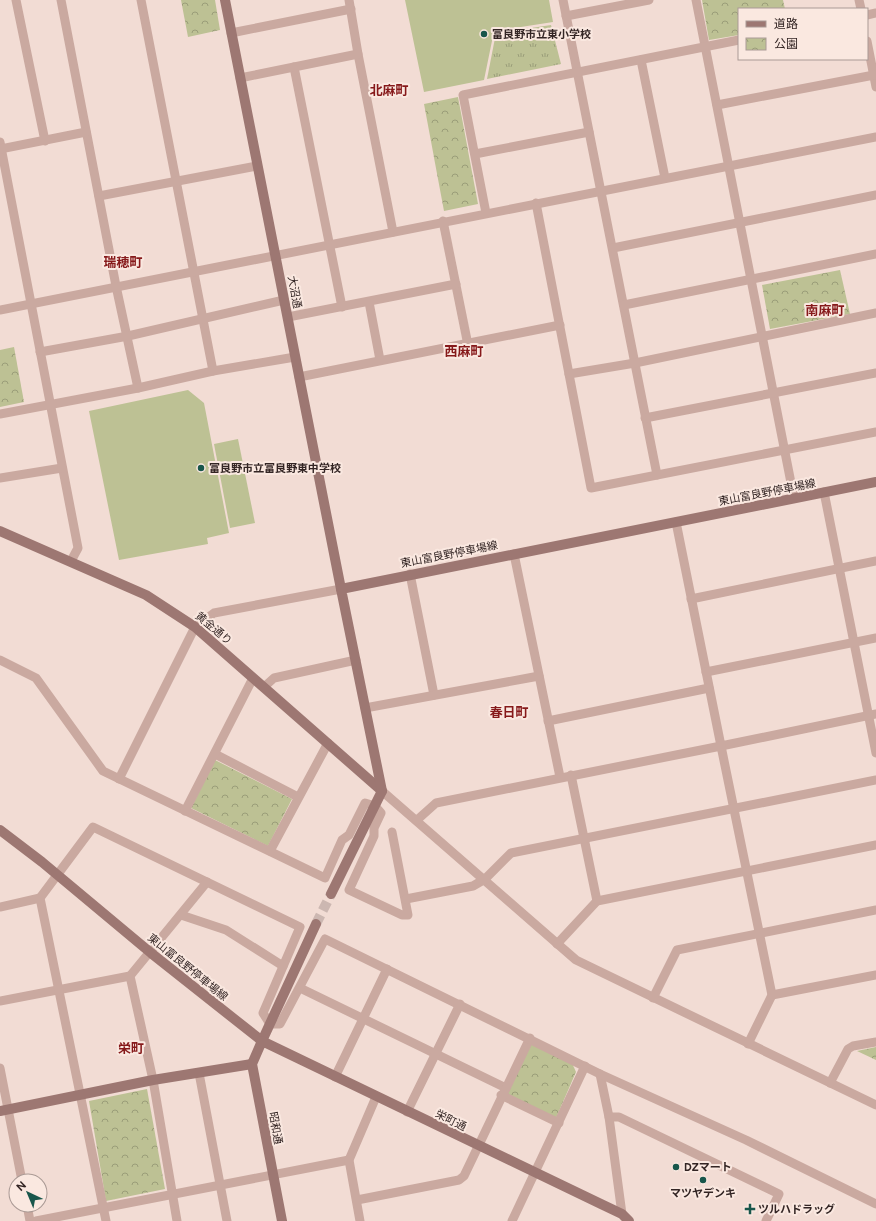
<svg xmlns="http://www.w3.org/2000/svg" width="876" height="1221" font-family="Figtree,'Noto Sans JP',sans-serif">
<defs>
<pattern id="grass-tufts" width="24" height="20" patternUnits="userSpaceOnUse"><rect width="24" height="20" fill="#bdc194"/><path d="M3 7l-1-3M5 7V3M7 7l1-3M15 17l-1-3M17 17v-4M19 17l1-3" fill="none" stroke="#9a9d79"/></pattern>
<pattern id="park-crowns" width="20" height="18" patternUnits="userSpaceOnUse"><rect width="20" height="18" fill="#bdc194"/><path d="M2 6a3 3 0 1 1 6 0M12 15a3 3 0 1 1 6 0" fill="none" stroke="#9a9d79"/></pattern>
</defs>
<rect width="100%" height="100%" fill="#f2dcd4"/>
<polygon fill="url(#grass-tufts)" points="551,25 561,64 487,79 495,38 504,32"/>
<g fill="url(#park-crowns)">
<polygon points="181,0 215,0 220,30 188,37"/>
<polygon points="702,0 783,0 785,9 739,9 739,35 709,40"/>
<polygon points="458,97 478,204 444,211 424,104"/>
<polygon points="840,270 850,314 770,329 762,285"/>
<polygon points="14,347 24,402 0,407 0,350"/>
<polygon points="215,760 292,799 268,846 191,808"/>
<polygon points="532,1043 572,1063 576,1072 556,1118 506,1094"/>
<polygon points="876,1047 876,1060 857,1051"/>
<polygon points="147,1089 165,1189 106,1201 89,1101"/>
</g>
<g fill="#bdc194">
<polygon points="405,0 549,0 553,22 502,30 493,36 484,80 424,92"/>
<polygon points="188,390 204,403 229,533 207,538 208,544 119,560 89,411"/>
<polygon points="238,439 255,523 230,528 214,444"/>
</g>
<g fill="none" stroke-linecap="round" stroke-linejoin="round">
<polyline stroke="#ccb7b1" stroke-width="10" stroke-dasharray="10 5" stroke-linecap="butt" points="316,924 331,894"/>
<g stroke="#caa9a0" stroke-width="9">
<polyline points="16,0 45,141"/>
<polyline points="61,0 116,286 138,388"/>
<polyline points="141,0 213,371"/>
<polyline points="349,0 358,54 393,232"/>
<polyline points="563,0 657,475"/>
<polyline points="696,0 794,498"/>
<polyline points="859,0 861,9"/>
<polyline points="867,15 876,13"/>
<polyline points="566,16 649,0"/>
<polyline points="231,33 351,9"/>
<polyline points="867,41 876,87"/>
<polyline points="641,60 665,178"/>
<polyline points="294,67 342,307"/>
<polyline points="240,78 358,54"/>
<polyline points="717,105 874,75"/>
<polyline points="0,142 78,548 71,561"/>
<polyline points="0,149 86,132"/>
<polyline points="475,154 589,132"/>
<polyline points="99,196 257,166"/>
<polyline points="536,203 591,488 876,432"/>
<polyline points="486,213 463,95 739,40"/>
<polyline points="443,221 468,345"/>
<polyline points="613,248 876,195"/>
<polyline points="369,302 380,360"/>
<polyline points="624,305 876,254"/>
<polyline points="0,310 876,137"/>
<polyline points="288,317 456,284"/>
<polyline points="40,352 128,336 284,300"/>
<polyline points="569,374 635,363 876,313"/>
<polyline points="299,377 560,325"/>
<polyline points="0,414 138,388 213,371 295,357"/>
<polyline points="645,418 876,373"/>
<polyline points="0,478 62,468"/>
<polyline points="824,492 876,753"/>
<polyline points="676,522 721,746 876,714"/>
<polyline points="514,554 560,777"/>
<polyline points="410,574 434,695"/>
<polyline points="691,599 876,561"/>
<polyline points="0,660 36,678 103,771 325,878 342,840 349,835 365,803 375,806 381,813 374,828 374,836 349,890 402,915 408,915 392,832"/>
<polyline points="706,672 876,638"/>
<polyline points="264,687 274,678 356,660"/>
<polyline points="365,708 539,676"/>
<polyline points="548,721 709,688"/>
<polyline points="215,754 298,797"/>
<polyline points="571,775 597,901"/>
<polyline points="119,779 195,627 214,613 341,589"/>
<polyline points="382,791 576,960 876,1105"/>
<polyline points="185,811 253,678"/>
<polyline points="417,820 436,803 721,746 772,995 748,1044"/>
<polyline points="270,851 328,743"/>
<polyline points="406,899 473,886 485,879 511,853 876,780"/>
<polyline points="0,907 40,898"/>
<polyline points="181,915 226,930 283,966"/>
<polyline points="557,944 597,901 876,845"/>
<polyline points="300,988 506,1088"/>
<polyline points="772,995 876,975"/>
<polyline points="653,998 677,950 876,910"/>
<polyline points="0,1001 130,976"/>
<polyline points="0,1068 22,1181"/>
<polyline points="199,1073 227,1221"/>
<polyline points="600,1074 609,1117 622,1214"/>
<polyline points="335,1077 387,969"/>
<polyline points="830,1083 848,1049 853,1046 876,1042"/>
<polyline points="501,1095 559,1123"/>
<polyline points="407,1112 460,1004"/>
<polyline points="609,1117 619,1117 779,1194 766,1221"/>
<polyline points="357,1200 459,1180 464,1176 530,1038"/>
<polyline points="27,1205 30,1221"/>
<polyline points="36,1221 349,1160"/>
<polyline points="106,1221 40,898 93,827 300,927 263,1013 270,1024 280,1024 325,939 600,1074 746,1140 876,1204"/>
<polyline points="177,1221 153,1080 130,976 207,882"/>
<polyline points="360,1221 349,1160 376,1097"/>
<polyline points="512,1221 585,1066"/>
</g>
<g stroke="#9d7772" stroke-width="10">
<polyline points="225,0 341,589"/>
<polyline points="0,531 146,595 195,627 382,791"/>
<polyline points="0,830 42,862 151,953 262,1041 316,924"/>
<polyline points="331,894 382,791 341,589 876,482"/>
<polyline points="0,1111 153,1080 252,1064"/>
<polyline points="282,1221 252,1064 262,1041 601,1204 622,1214 629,1221"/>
</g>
</g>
<g fill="#18564b" stroke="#fae8e0" stroke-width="1.5">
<circle cx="484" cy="34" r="4"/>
<circle cx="201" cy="468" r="4"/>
<circle cx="676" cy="1167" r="4"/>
<circle cx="703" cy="1180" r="4"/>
<path d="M748 1203h4v4h4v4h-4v4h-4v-4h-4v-4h4z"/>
</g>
<g text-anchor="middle" stroke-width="4" stroke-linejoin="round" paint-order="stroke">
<g font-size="11" font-weight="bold" fill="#332524" stroke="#fae8e0" text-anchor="start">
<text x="492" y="38">富良野市立東小学校</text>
<text x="209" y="472">富良野市立富良野東中学校</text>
<text x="684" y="1171">DZマート</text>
<text x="703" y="1197" text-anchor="middle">マツヤデンキ</text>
<text x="758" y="1213">ツルハドラッグ</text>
</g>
<g font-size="11" fill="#332524" stroke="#fae8e0">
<text transform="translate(295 292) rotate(79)" y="4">大沼通</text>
<text transform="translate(767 492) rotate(-11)" y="4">東山富良野停車場線</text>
<text transform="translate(449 554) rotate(-11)" y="4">東山富良野停車場線</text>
<text transform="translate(214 628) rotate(40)" y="4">黄金通り</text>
<text transform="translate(188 967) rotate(39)" y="4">東山富良野停車場線</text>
<text transform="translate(451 1120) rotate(26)" y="4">栄町通</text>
<text transform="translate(276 1128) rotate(80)" y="4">昭和通</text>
</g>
<g font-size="13" font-weight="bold" fill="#86191a" stroke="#fae8e0">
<text x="389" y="95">北麻町</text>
<text x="123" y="267">瑞穂町</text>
<text x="825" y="315">南麻町</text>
<text x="464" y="356">西麻町</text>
<text x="509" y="717">春日町</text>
<text x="131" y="1053">栄町</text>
</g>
</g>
<rect x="738" y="8" width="130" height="52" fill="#fae8e0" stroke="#aa9a95"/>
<rect x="746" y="21" width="20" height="6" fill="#9d7772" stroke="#aa9a95"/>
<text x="774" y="28" font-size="12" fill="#332524">道路</text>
<rect x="746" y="38" width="20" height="12" fill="url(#park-crowns)" stroke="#aa9a95"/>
<text x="774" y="48" font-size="12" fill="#332524">公園</text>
<g transform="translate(28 1193) rotate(316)"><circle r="19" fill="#fae8e0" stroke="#aa9a95"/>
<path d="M0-3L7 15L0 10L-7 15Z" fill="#18564b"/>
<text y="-6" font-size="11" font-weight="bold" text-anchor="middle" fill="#332524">N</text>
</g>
</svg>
